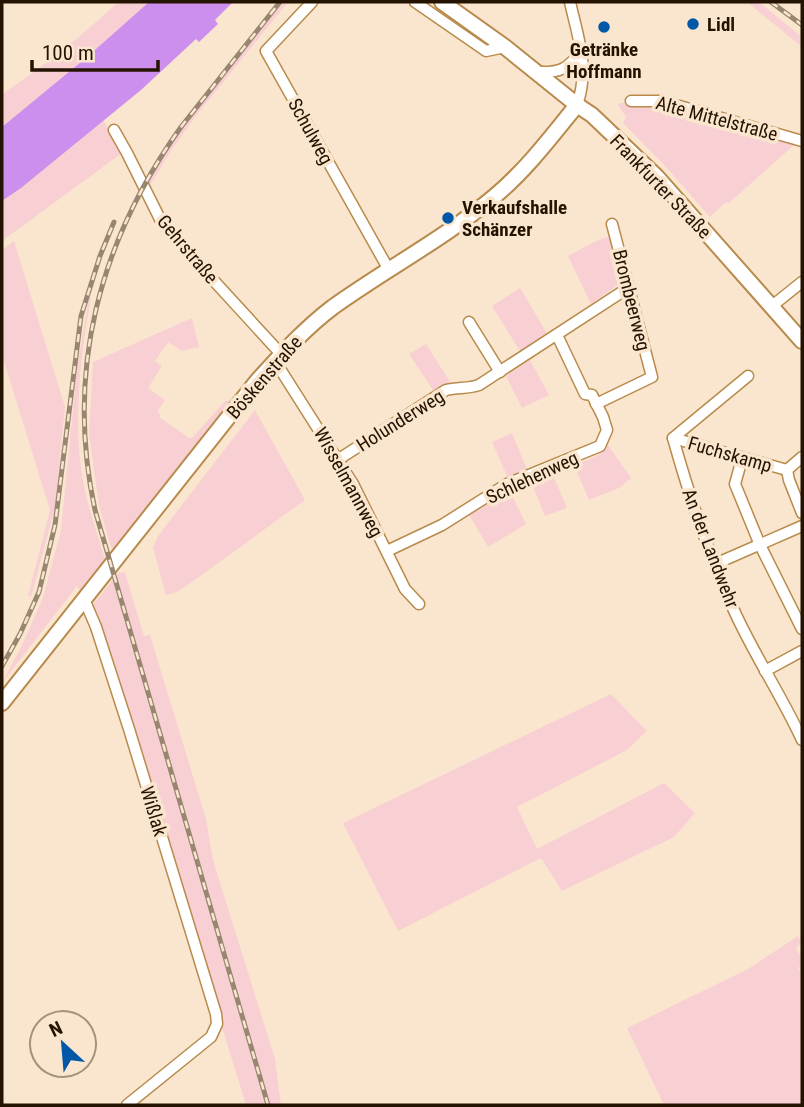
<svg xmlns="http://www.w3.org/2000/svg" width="804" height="1107" font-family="'Roboto Condensed',sans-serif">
<rect width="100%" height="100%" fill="#fae6ce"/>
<g fill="#f8d0d3">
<path d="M118 2H149L87 57 2 127V94C43 67 82 36 118 2Z"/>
<path d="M283 2H288L195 117 172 149 148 189 146 187C159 155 187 124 208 96 233 65 258 33 283 2Z"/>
<polygon points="747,2 759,2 802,37 802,47"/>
<polygon points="621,103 656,103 802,143 802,147 794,145 729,203 726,202 710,217 667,168 623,123 626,117 618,105"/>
<polygon points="103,120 122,153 2,241 2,201 21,188"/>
<polygon points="608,237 612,240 622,282 591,304 568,256 594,242"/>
<polygon points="14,241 65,407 55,508 31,597 28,596 50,510 2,355 2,250"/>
<polygon points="520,288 547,333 520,351 492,306"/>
<path d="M89 298H91C80 355 73 424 83 481 88 507 97 533 105 559L80 591 77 586 2 683 23 643 43 598 61 530 77 368Z"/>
<polygon points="192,318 199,347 182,351 168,342 155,361 162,366 148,388 165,400 157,412 161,414 159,417 189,438 193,437 225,401 227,400 229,402 112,551 99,505 89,434 93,362"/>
<polygon points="426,344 450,382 433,390 409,354"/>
<polygon points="530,360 549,395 522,408 506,376"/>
<polygon points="255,410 305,500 195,580 177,592 166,595 153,548 158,536"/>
<polygon points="512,433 527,470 508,478 492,442"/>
<path d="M608 445 631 478 619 488 589 500 574 465C586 460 601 457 608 445Z"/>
<polygon points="552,473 567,508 545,516 531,482"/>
<polygon points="510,491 526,524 488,547 469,515"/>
<polygon points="125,572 144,636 150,635 206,819 213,860 275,1059 281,1105 246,1105 92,606 118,573"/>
<polygon points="611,694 647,731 627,750 517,807 537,849 664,783 695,813 674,837 562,891 541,858 398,931 343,823"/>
<polygon points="798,936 802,943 796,948 802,959 802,965 798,968 800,971 802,970 802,1105 664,1105 627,1028 748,969"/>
</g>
<polygon fill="#cd8fed" points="149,2 233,2 215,20 218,24 199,42 196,39 141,90 21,188 2,201 2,127 87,57"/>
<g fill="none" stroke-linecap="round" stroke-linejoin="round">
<g stroke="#b88b4c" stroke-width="13">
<g id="street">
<polyline points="312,2 266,51 389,270"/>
<polyline points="415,2 486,51 505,47"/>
<path d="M570 2C578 38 590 68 577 105"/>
<path d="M538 72C560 73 568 69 581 51"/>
<polyline points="631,101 658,101 669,103 802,141"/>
<polyline points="114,130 127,153 161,221 182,246 281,354"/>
<polyline points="772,306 802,282"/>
<polyline points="469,322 500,372"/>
<polyline points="275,361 353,484 405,589 419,604"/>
<path d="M748 376 673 438C689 495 708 552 732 606 752 652 781 694 802 740"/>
<polyline points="596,404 652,377 612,224"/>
<polyline points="673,438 787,470"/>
<polyline points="802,457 787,470 789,480 802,513"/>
<path d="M339 459 446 390C458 387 468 389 479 385L628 288"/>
<polyline points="742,459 735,484 760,545 802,629"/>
<polyline points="387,551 442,525 507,484 600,446 607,430 603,417 592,395 585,394 557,335"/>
<polyline points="715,564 802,526"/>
<polyline points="84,599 96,627 129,729 216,1014 217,1024 211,1037 127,1105"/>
<polyline points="765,671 802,651"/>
</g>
</g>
<g stroke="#b88b4c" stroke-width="18">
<g id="secondary">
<polyline points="442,2 505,47 577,105 592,115 656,176 802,341"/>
<path d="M2 703 257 381C281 355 304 329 333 307 386 269 445 238 495 196 527 169 551 137 577 105"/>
</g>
</g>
<use href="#street" stroke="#fff" stroke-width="10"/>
<use href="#secondary" stroke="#fff" stroke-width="14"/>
<g stroke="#988670" stroke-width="5">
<g id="rail">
<polyline points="771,2 802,25"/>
<polyline points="2,666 20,634 39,592 55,525 81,316 100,256 114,222"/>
<path d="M268 1105 95 510C65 371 99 242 181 127L280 2"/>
</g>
</g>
<use href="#rail" stroke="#fae6ce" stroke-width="2.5" stroke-dasharray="8" stroke-linecap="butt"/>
</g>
<g fill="#0258a6" stroke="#fae6ce" stroke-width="2.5">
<circle cx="693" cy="24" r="7"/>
<circle cx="604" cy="27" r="7"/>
<circle cx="448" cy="218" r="7"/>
</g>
<g text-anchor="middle" stroke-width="7" stroke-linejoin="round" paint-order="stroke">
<g font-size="19" font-weight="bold" fill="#241300" stroke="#fae6ce" text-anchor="start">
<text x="707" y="31">Lidl</text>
<text x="604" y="56" text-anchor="middle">Getränke<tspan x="604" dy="22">Hoffmann</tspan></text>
<text x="462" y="214">Verkaufshalle<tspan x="462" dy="22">Schänzer</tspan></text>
</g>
<g font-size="19" fill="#241300" stroke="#fae6ce">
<text transform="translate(717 118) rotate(15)" y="7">Alte Mittelstraße</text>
<text transform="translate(311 131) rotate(61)" y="7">Schulweg</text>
<text transform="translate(661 186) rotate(46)" y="7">Frankfurter Straße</text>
<text transform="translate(188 249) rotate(50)" y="7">Gehrstraße</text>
<text transform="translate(632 300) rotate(76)" y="7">Brombeerweg</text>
<text transform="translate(264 377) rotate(-49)" y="7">Böskenstraße</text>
<text transform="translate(400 420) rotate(-32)" y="7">Holunderweg</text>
<text transform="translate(730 454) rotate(16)" y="7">Fuchskamp</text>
<text transform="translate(532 477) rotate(-25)" y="7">Schlehenweg</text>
<text transform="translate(349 482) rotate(61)" y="7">Wisselmannweg</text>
<text transform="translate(711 548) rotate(69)" y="7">An der Landwehr</text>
<text transform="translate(154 811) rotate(73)" y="7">Wißlak</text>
</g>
</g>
<rect width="804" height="1107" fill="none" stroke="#241300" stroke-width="7"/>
<g transform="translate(63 1044) rotate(334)"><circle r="33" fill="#fae6ce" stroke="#a4927c" stroke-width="2"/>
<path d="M0-5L12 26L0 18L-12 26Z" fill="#0258a6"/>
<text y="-10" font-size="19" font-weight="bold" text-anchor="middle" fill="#241300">N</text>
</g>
<path d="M32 60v10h126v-10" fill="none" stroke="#241300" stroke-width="3.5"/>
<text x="42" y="60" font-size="21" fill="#241300" stroke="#fae6ce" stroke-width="5" paint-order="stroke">100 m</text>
</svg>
